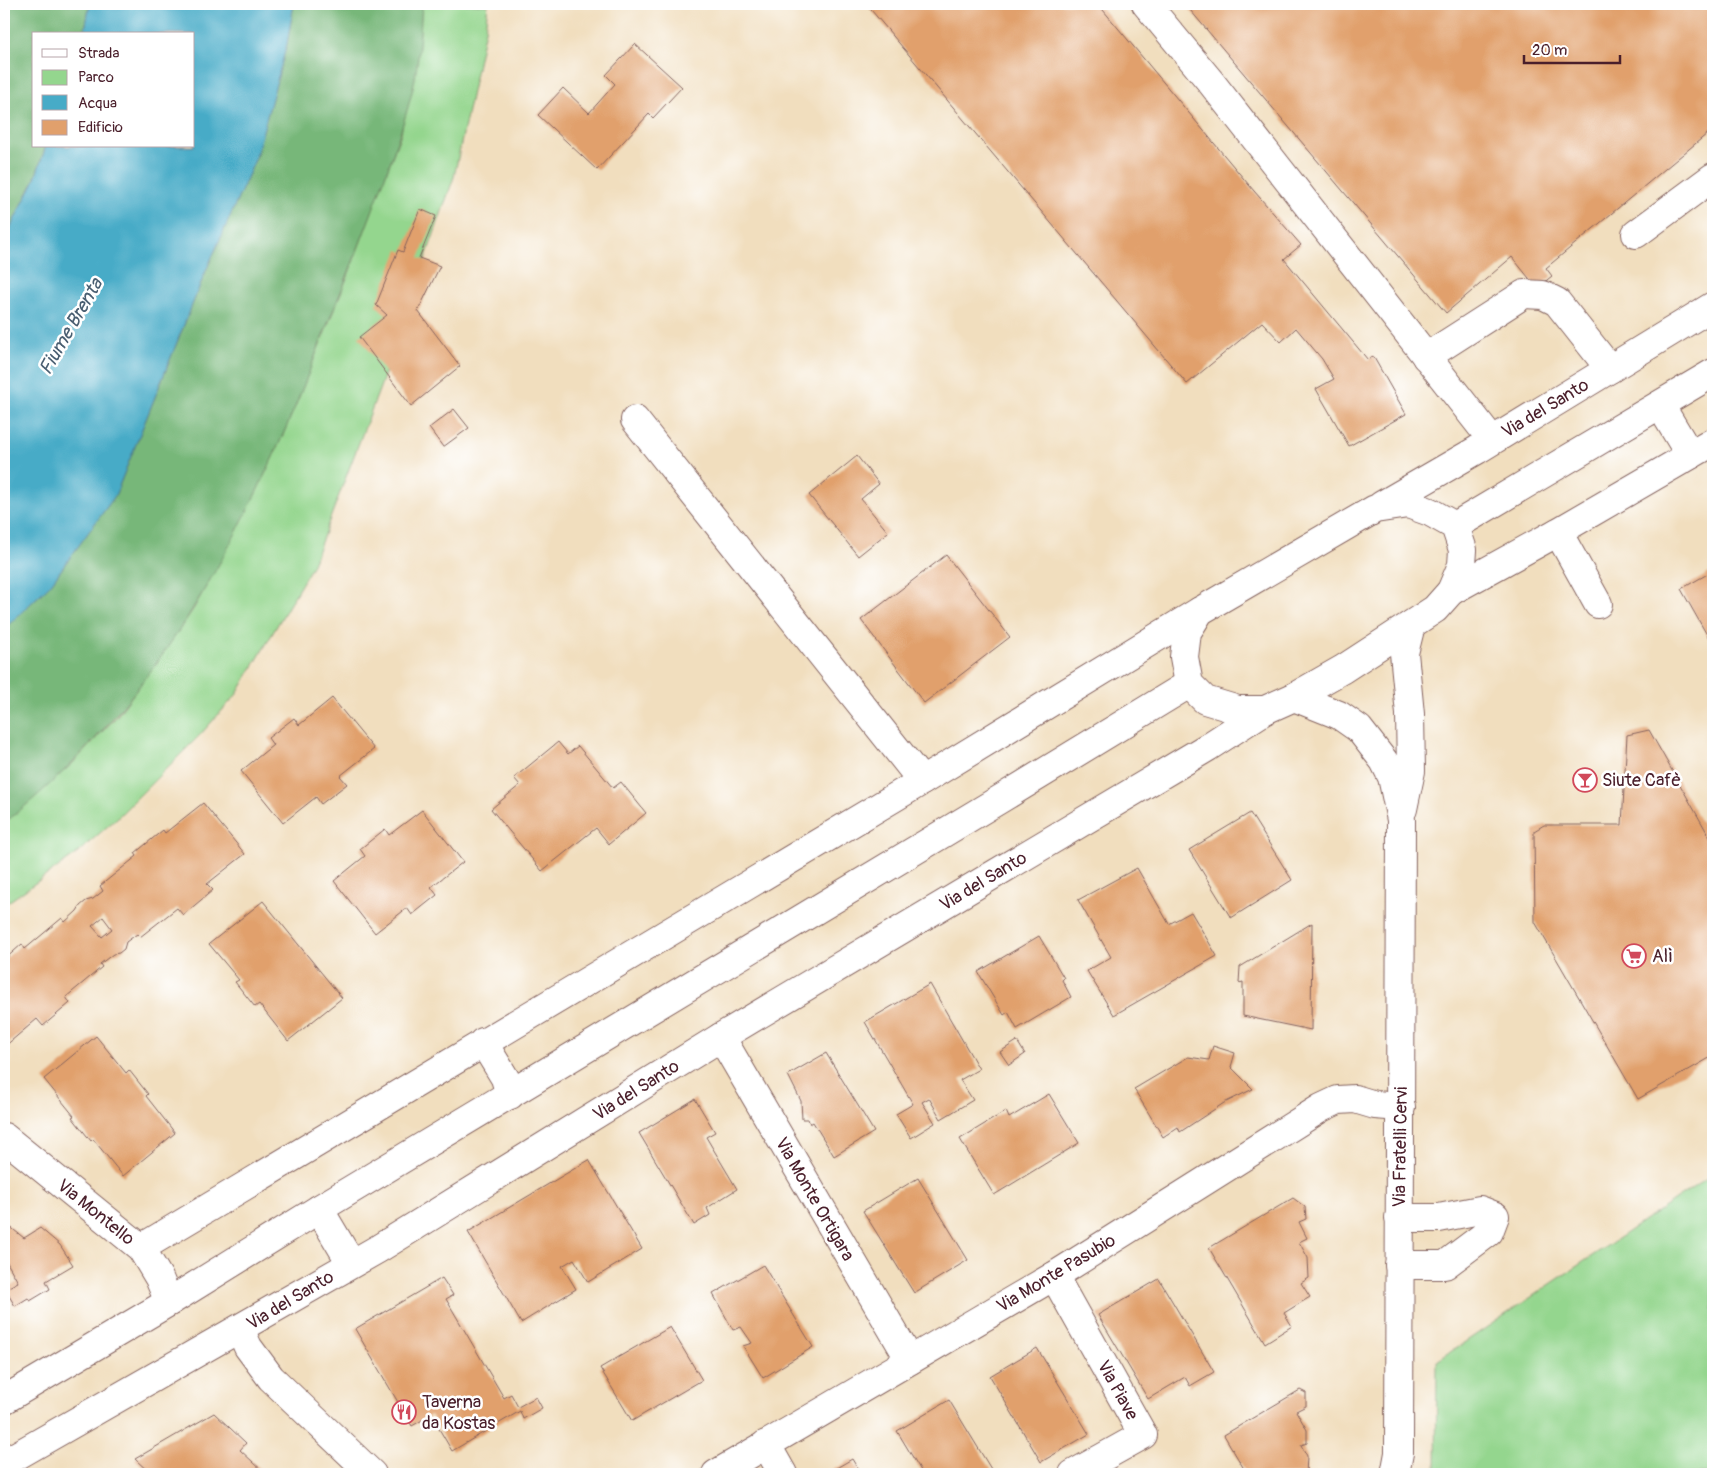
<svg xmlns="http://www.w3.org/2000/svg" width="1717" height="1478" font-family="Pangolin,sans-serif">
<rect width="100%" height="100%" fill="#fff"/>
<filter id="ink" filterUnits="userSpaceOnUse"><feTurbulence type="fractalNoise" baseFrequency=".02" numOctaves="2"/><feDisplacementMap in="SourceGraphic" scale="10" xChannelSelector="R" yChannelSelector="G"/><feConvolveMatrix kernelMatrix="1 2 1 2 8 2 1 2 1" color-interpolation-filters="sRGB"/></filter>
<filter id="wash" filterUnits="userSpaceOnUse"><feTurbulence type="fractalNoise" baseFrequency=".0096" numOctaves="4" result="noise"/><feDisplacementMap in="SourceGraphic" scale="20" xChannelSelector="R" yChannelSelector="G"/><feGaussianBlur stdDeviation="1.12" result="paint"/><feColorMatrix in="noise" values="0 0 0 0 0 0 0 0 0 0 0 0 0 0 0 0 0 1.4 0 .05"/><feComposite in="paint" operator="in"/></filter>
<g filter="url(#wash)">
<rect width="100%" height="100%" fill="#f1debe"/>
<g fill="#94d68e" stroke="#6f7a5c">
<polygon points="422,4 488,4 485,30 454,177 381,385 312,566 237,694 199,736 117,818 74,856 4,905 4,823 72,764 117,716 160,658 194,608 250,505 283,435 349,273 401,133 418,47"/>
<polygon points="1713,1174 1713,1474 1436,1474 1437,1361"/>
</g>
<g fill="#77b779" stroke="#606b52">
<polygon points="4,4 90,4 84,34 34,34 34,146 46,146 34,181 4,240"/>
<path d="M294 4H422C420 31 419 61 413 88 404 125 391 160 378 196 362 238 346 281 328 323 313 361 299 400 282 437 216 586 134 722 4 823V629L50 585 115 496 205 273 255 160 287 44Z"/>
</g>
<polygon fill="#47abc7" stroke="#486579" points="90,4 294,4 287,44 255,160 205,273 115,496 50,585 4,629 4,240 34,181 46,146 194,146 194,34 84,34"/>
<g id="blocks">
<g fill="#e1a06c" fill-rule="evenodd">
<polygon points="866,4 1098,4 1254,191 1301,245 1284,259 1368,360 1373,356 1406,414 1349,446 1316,389 1334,379 1322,359 1296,328 1281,342 1262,322 1187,384"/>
<polygon points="1185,4 1713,4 1713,129 1546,268 1552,276 1537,288 1512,257 1446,313"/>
<polygon points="635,44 682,87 653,118 649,114 597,170 538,115 563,88 589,113 615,84 606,75"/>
<polygon points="420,209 436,216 419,258 440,266 418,311 460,366 411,406 359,337 387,315 376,305 398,250 403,252"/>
<polygon points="454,409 469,428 443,447 429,428"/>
<polygon points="857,456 879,484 861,499 888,532 858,556 809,495"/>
<polygon points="946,555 1010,637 924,703 861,620"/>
<polygon points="1713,571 1713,640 1711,642 1681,589"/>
<polygon points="332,698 374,749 340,776 347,784 321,804 316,797 283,823 241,771 273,745 268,738 294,718 299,725"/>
<polygon points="1649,730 1713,843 1713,1056 1638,1099 1535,922 1534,831 1544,825 1622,825 1627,735"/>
<polygon points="558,742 568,754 578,746 613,788 621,782 646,813 609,844 596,828 542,871 491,809 520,785 514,778"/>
<path d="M203 803 245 854 207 884 213 890 183 915 177 908 140 937 137 934 126 942 124 949 119 953 113 954 100 964 102 967 66 997 70 1003 43 1026 37 1019 4 1047V960L22 944 25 949 62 918 65 922 77 911 80 906 86 901 93 899 103 891 100 886 137 856 135 853 163 830 165 833ZM103 917 112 929 102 937 92 926Z"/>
<polygon points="422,810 463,862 431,887 437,895 412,915 407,908 375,933 334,881 365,856 360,849 385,829 389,835"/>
<polygon points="1250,813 1292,880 1231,918 1189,850"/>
<polygon points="1137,868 1169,924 1191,912 1217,956 1114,1015 1087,971 1111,957 1078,900"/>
<polygon points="263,901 342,998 288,1041 259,1004 255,1007 235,982 239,980 209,944"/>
<polygon points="1312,923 1311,1030 1243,1016 1243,982 1239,983 1240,967"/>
<polygon points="1039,936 1064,978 1062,980 1071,997 1017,1029 1008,1012 1004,1015 978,972"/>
<polygon points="930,984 979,1069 960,1080 973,1100 941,1119 929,1098 922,1102 935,1123 911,1138 896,1114 913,1104 865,1022"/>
<polygon points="96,1036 126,1073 129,1070 148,1094 146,1096 175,1133 123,1176 93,1139 91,1141 72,1117 74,1116 44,1079"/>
<polygon points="1017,1041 1025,1054 1009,1065 1000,1052"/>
<polygon points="1213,1046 1235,1053 1231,1067 1253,1089 1224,1103 1180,1132 1178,1127 1163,1137 1134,1089 1188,1057 1209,1060"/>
<polygon points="826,1053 874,1132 834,1156 813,1122 810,1124 808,1119 802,1119 801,1101 788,1075"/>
<polygon points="1049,1094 1079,1143 994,1195 960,1139 1006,1111 1009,1118"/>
<polygon points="695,1099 715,1132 706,1137 737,1189 707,1208 710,1215 694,1225 639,1133"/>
<polygon points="589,1160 642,1249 588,1282 574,1259 562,1266 576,1289 521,1323 468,1232"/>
<polygon points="918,1178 968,1260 914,1293 863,1211"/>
<polygon points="1293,1198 1305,1207 1306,1219 1299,1222 1307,1238 1299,1242 1308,1258 1309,1278 1301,1283 1310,1297 1284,1313 1292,1326 1265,1343 1209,1248"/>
<polygon points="4,1222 24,1238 40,1228 60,1245 73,1265 46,1281 50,1289 30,1301 28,1298 15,1306 5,1289 18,1282 5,1259 4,1261"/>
<polygon points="763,1265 813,1347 763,1378 743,1346 752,1343 741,1327 733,1330 713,1294"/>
<polygon points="442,1278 453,1295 446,1299 504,1398 511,1394 518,1407 536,1397 542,1408 523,1419 520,1411 452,1451 431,1415 412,1426 355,1329"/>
<polygon points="1159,1279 1214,1372 1190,1386 1185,1377 1148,1399 1098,1315"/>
<polygon points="670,1327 702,1380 632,1421 600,1368"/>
<polygon points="1037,1348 1089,1434 1041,1462 990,1376"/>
<polygon points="1300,1390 1306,1393 1306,1406 1296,1411 1307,1430 1307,1443 1301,1445 1307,1456 1306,1474 1247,1474 1224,1435"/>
<polygon points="949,1400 994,1474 923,1474 897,1431"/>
<polygon points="214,1413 246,1443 240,1450 266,1474 151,1474 135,1459"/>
<polygon points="852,1459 861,1474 826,1474"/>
</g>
</g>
</g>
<g filter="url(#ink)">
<use href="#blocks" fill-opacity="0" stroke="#84625e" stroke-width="1"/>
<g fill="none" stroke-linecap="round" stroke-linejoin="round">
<g stroke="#84625e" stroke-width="30">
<g id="minor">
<polyline points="1146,4 1210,81 1492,440"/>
<polyline points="1636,234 1713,177"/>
<polyline points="1426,357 1524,294 1543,295 1557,302 1610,369"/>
<polyline points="1660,405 1690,455"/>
<polyline points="635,420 922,781"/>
<polygon points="1408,504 1430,512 1455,526 1463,550 1462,565 1451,591 1435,609 1343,669 1294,697 1265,710 1238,710 1205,700 1189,684 1184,657 1187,632 1200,611 1375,509"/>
<polyline points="1382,505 1477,450 1713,306"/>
<polyline points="1455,526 1713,373"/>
<polyline points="1558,532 1598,604"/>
<polyline points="1451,591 1558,532 1713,442"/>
<polyline points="1294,697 1339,715 1359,729 1384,761 1392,777 1401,820 1399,1453 1395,1474"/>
<polyline points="1403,809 1411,771 1410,714 1404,653 1411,625"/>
<polyline points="721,1037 910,1360"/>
<polyline points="483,1042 505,1078 510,1095"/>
<polyline points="4,1137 141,1248 159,1278 169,1302"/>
<polyline points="319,1209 351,1263"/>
<polyline points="1399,1218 1439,1218 1480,1210 1495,1216 1489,1232 1445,1265 1399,1265"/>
<polyline points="141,1248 922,781 1200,611"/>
<polyline points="1054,1276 1143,1435 1073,1474"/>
<polyline points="240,1329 248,1347 271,1378 372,1474"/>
<polyline points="4,1400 169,1302 319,1209 1002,798 1189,684"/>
<polyline points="766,1444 783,1474"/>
<polyline points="4,1463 378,1249 721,1037 1208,747 1265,710"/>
<polyline points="716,1474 1054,1276 1321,1108 1338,1100 1355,1099 1375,1105 1401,1107"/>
</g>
</g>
<use href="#minor" stroke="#fff" stroke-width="28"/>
</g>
</g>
<defs>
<g id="bar-ring" transform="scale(1.25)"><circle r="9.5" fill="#fff" stroke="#d1495b" stroke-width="1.5"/><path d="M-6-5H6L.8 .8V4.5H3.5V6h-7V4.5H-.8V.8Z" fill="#d1495b"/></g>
<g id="supermarket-ring" transform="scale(1.25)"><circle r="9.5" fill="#fff" stroke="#d1495b" stroke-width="1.5"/><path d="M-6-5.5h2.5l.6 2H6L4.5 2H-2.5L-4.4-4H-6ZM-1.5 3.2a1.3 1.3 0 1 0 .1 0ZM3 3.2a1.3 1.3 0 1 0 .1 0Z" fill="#d1495b"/></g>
<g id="restaurant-ring" transform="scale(1.25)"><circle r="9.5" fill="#fff" stroke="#d1495b" stroke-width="1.5"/><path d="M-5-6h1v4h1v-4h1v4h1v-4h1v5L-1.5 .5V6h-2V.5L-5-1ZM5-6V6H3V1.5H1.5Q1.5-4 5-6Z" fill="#d1495b"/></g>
</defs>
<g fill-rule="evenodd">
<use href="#bar-ring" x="1585" y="780"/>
<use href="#supermarket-ring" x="1634" y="956"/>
<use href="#restaurant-ring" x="404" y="1412"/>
</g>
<g text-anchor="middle" stroke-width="5" stroke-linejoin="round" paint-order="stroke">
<g font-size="18" fill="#4a1f2b" stroke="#fff">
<text transform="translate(1545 408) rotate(-31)" y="6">Via del Santo</text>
<text transform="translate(983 881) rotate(-31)" y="6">Via del Santo</text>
<text transform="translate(636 1090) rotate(-32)" y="6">Via del Santo</text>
<text transform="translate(1400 1147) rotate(-89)" y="6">Via Fratelli Cervi</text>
<text transform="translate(815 1199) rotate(60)" y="6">Via Monte Ortigara</text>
<text transform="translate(96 1212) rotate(39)" y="6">Via Montello</text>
<text transform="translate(1056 1273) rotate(-31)" y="6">Via Monte Pasubio</text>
<text transform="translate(290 1300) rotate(-31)" y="6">Via del Santo</text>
<text transform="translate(1118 1390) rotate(61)" y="6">Via Piave</text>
</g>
<g font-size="18" fill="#4a1f2b" stroke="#fff" text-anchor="start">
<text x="1602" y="786">Siute Cafè</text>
<text x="1652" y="962">Alì</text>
<text x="422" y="1408">Taverna<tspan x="422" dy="21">da Kostas</tspan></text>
</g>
<g font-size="19" font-style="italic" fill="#495e71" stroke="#fff">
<text transform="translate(70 326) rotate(-60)" y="7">Fiume Brenta</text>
</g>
</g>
<rect width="1717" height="1478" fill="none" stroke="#fff" stroke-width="20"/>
<rect x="32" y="32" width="162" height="115" fill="#ffffff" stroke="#b7a5aa"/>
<rect x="42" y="49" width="25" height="8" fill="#ffffff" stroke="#b7a5aa"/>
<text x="78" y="58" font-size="15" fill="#4a1f2b">Strada</text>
<rect x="42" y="70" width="25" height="15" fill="#94d68e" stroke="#b7a5aa"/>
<text x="78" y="82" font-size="15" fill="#4a1f2b">Parco</text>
<rect x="42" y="95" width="25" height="15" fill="#47abc7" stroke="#b7a5aa"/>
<text x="78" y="108" font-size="15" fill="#4a1f2b">Acqua</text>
<rect x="42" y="120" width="25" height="15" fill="#e1a06c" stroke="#b7a5aa"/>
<text x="78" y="132" font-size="15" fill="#4a1f2b">Edificio</text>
<path d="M1524 55v8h96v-8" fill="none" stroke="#4a1f2b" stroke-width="2.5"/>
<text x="1532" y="55" font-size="15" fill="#4a1f2b" stroke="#ffffff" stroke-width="4" paint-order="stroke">20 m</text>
</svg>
